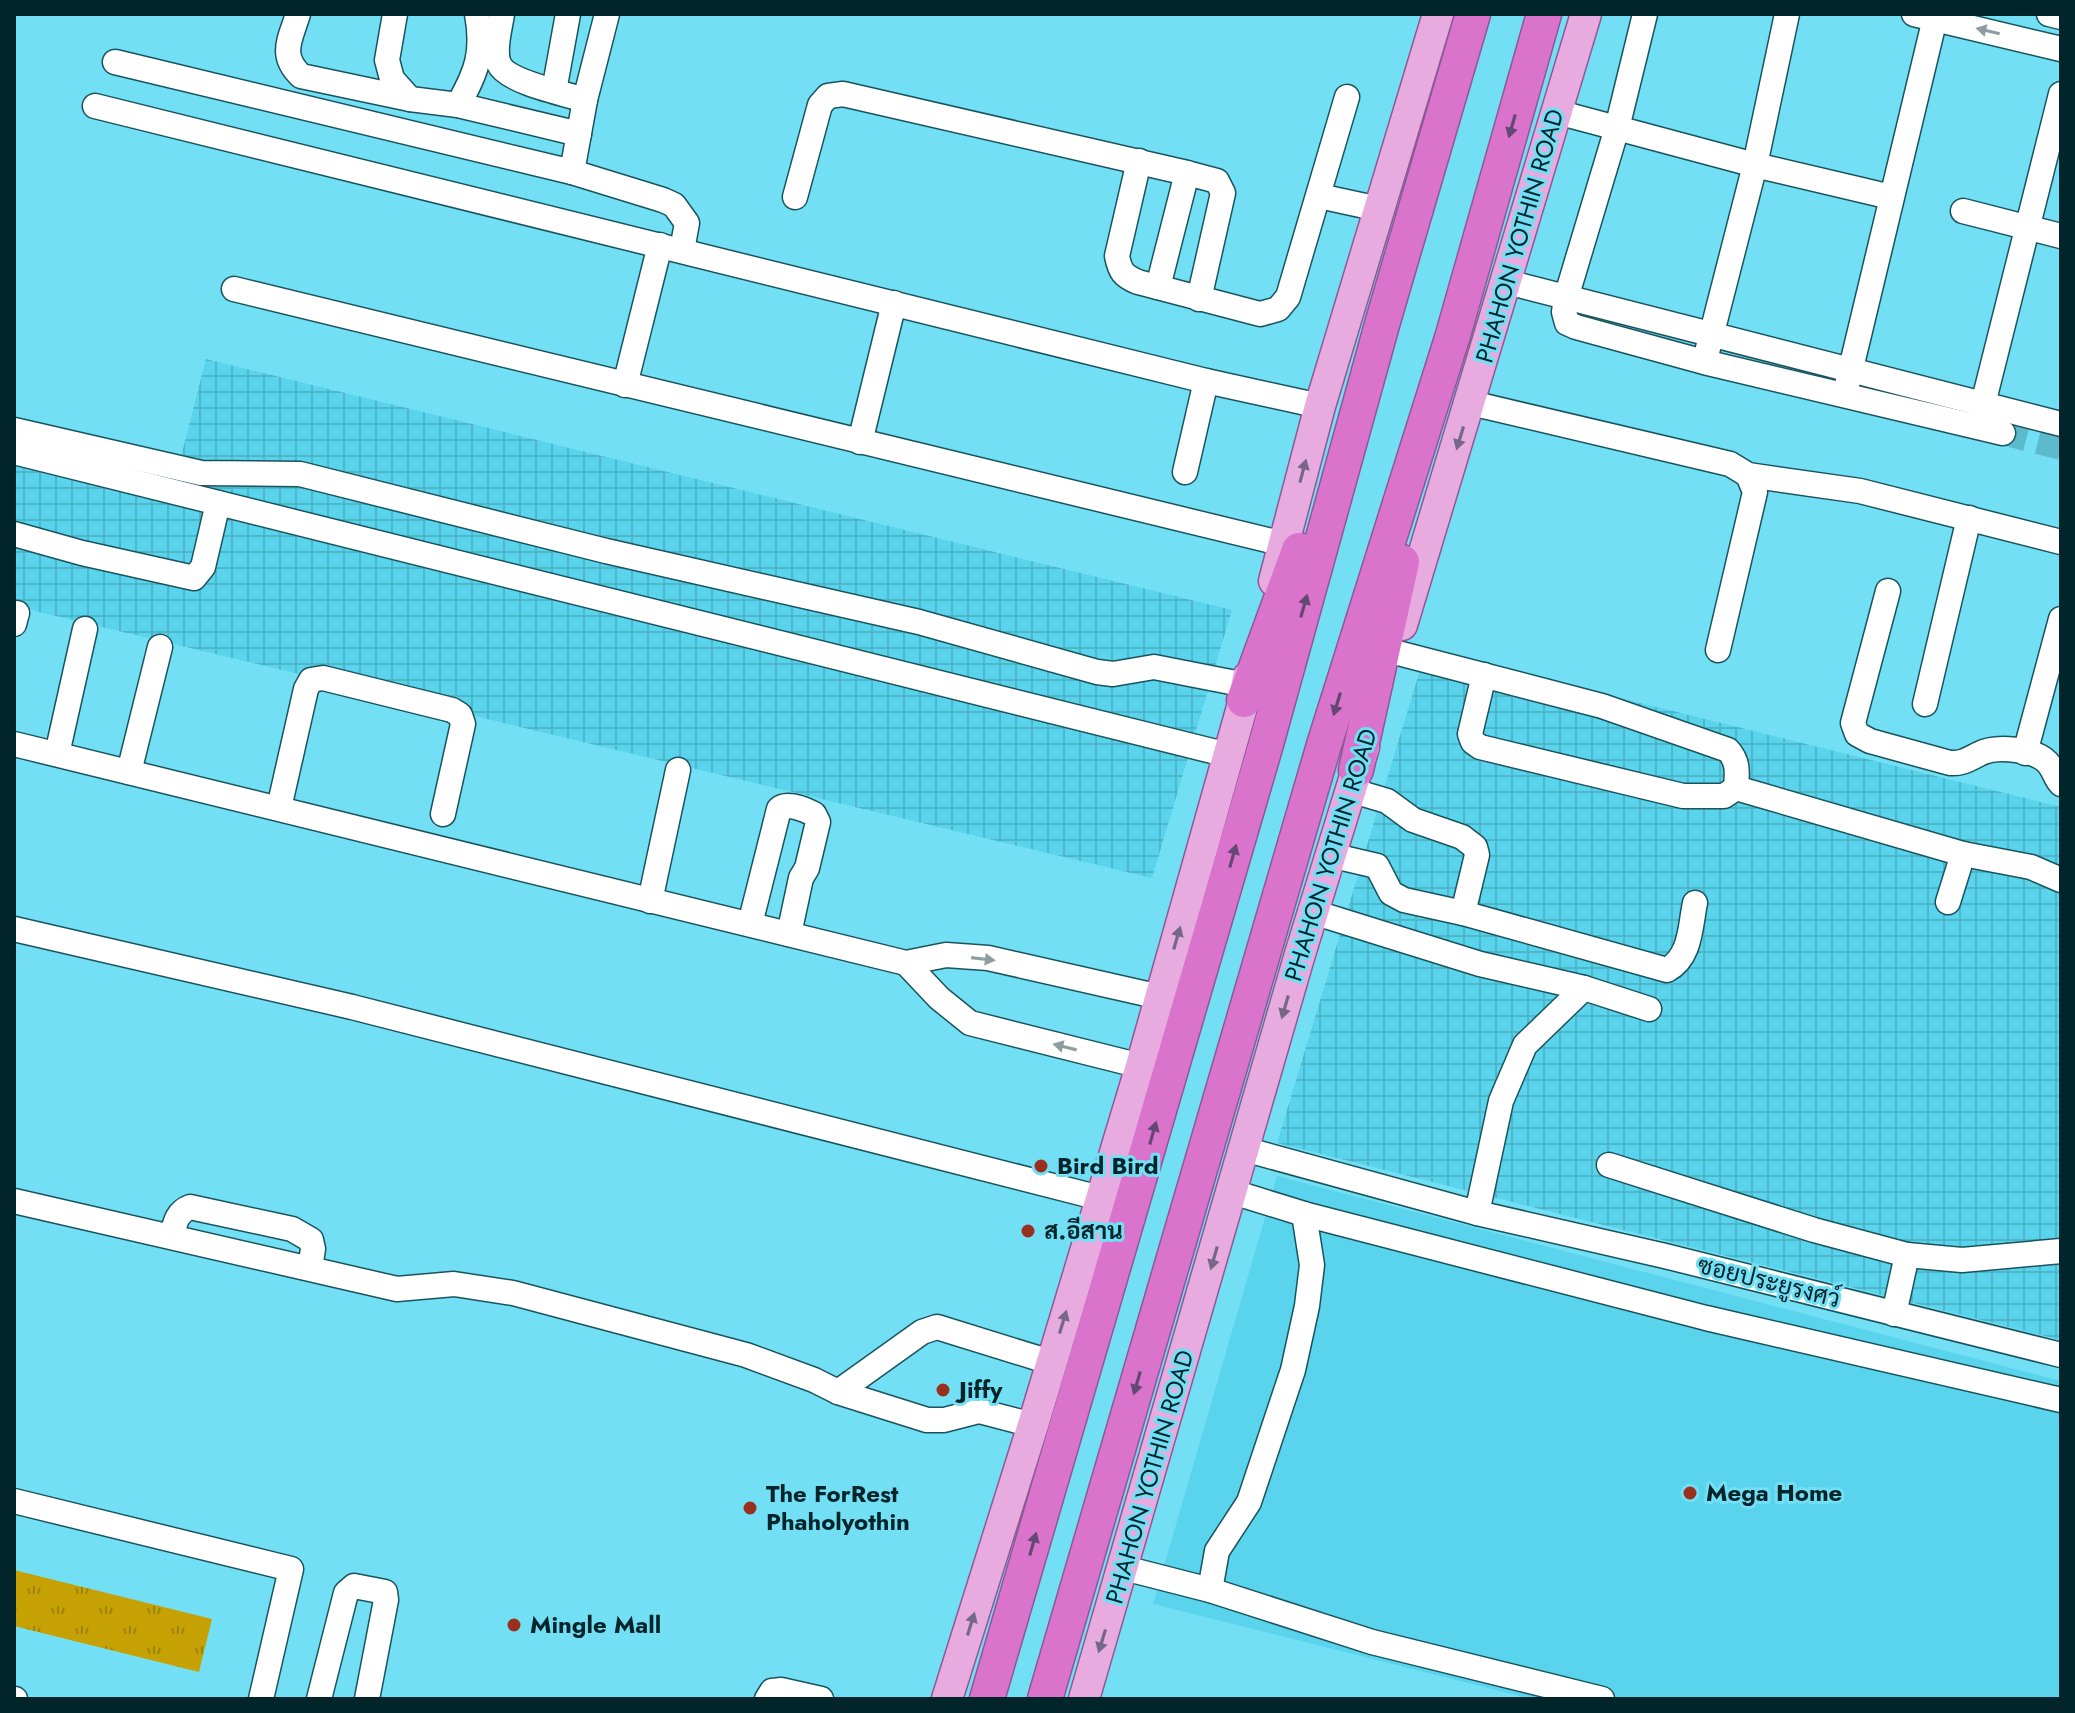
<svg xmlns="http://www.w3.org/2000/svg" width="2075" height="1713" font-family="Jost,Sarabun,sans-serif">
<defs>
<pattern id="industrial-grid" width="8" height="8" patternUnits="userSpaceOnUse" patternTransform="scale(2)"><rect width="8" height="8" fill="#59d4ec"/><path d="M0 4h8M4 0v8" fill="none" stroke="#4cb6cb"/></pattern>
<pattern id="park-tufts" width="24" height="20" patternUnits="userSpaceOnUse" patternTransform="scale(2)"><rect width="24" height="20" fill="#c5a103"/><path d="M3 7l-1-3M5 7V3M7 7l1-3M15 17l-1-3M17 17v-4M19 17l1-3" fill="none" stroke="#9e8305"/></pattern>
</defs>
<rect width="100%" height="100%" fill="#73dff4"/>
<polygon fill="#59d4ec" points="1277,1176 2061,1381 2061,1699 1532,1699 1153,1604"/>
<g fill="url(#industrial-grid)">
<polygon points="206,359 1232,610 1152,878 14,606 14,450 173,488"/>
<polygon points="1426,650 2061,807 2061,1340 1277,1143"/>
</g>
<polygon fill="url(#park-tufts)" points="14,1570 212,1619 199,1672 14,1626"/>
<g fill="none" stroke-linecap="round" stroke-linejoin="round">
<polyline stroke="#5cbacc" stroke-width="24" stroke-dasharray="24 12" stroke-linecap="butt" points="2003,433 2061,448"/>
<g stroke="#18545e" stroke-width="27">
<g id="minor">
<path d="M298 14C290 40 279 55 301 76L410 99"/>
<polyline points="395,14 387,60 392,79 410,99 458,105 579,134"/>
<path d="M502 14C500 29 493 50 499 64 507 82 566 94 585 100"/>
<polyline points="607,14 585,100 572,172 663,200 674,205 687,223 682,250"/>
<polyline points="1645,14 1617,128 1566,298 1564,312 1567,323 1576,327 1704,362 2003,433"/>
<polyline points="1914,14 2061,49"/>
<polyline points="2049,14 2061,17"/>
<polyline points="115,62 572,172"/>
<polyline points="554,91 568,14"/>
<path d="M458 105C477 72 484 52 477 14"/>
<polyline points="95,106 1206,381 1320,406"/>
<polyline points="1557,112 1755,165 1891,197"/>
<path d="M1139 161 1117 256C1120 271 1123 276 1138 282L1260 314 1278 309 1288 297 1347 97"/>
<polyline points="1319,196 1379,209"/>
<polyline points="795,197 820,105 828,96 843,94 1187,173 1217,181 1223,193 1199,299"/>
<polyline points="1963,211 2061,236"/>
<polyline points="1507,282 2061,424"/>
<polyline points="1158,287 1187,173"/>
<polyline points="234,289 1284,544"/>
<polyline points="1707,352 1755,165 1787,14"/>
<polyline points="625,385 660,245"/>
<polyline points="1847,385 1936,14"/>
<polyline points="1471,403 1730,464 1748,475 1755,492 1718,650"/>
<polyline points="1979,420 2061,94"/>
<polyline points="14,430 201,473 300,474 606,551 919,622 1097,672 1113,674 1154,667 1246,685"/>
<polyline points="860,442 894,303"/>
<polyline points="14,452 1228,755"/>
<polyline points="1185,472 1206,381"/>
<polyline points="1748,475 1860,491 2061,542"/>
<polyline points="14,534 82,553 194,578 203,567 218,503"/>
<path d="M1888 591 1853 723 1857 734 1870 741 1950 763C1962 764 1969 759 1979 754 1996 745 2034 749 2047 762 2054 769 2055 778 2061 784"/>
<polyline points="14,624 17,613"/>
<path d="M1394 652 1602 706 1728 750C1739 762 1737 773 1736 788"/>
<polyline points="1484,675 1470,734 1473,742 1480,747 1683,796 1724,796 1736,788 1963,854 2031,867 2061,880"/>
<polyline points="1925,704 1969,518"/>
<polyline points="14,744 906,963 946,955 988,958 1160,997"/>
<polyline points="2025,753 2061,619"/>
<polyline points="57,754 85,629"/>
<polyline points="129,772 160,647"/>
<polyline points="279,808 306,689 311,680 323,678 452,710 460,715 463,724 443,814"/>
<polyline points="1330,855 1377,866 1391,893 1404,900 1463,913 1477,855 1475,847 1462,837 1413,820 1387,801 1350,790"/>
<polyline points="650,901 678,770"/>
<polyline points="1948,902 1963,854"/>
<polyline points="1313,912 1480,964 1584,988 1649,1009"/>
<path d="M1463 913 1667 970C1691 957 1690 927 1695 903"/>
<path d="M750 924 779 809C787 802 804 809 814 814L818 822 807 868 801 878 789 934"/>
<polyline points="14,929 352,1007 1100,1198"/>
<polyline points="906,963 939,998 970,1023 1141,1066"/>
<polyline points="1244,1149 1477,1213 1665,1256 2061,1355"/>
<polyline points="1609,1165 1814,1230 1907,1255 1962,1260 2061,1251"/>
<polyline points="1233,1192 1304,1214 1706,1318 2061,1400"/>
<polyline points="14,1201 397,1289 454,1284 513,1293 746,1355 814,1380 838,1392 927,1420 944,1420 979,1411 1033,1425"/>
<polyline points="1477,1213 1501,1101 1525,1045 1584,988"/>
<path d="M172 1235C175 1223 177 1212 190 1207L292 1229 311 1240 313 1249 310 1268"/>
<polyline points="1894,1314 1907,1255"/>
<polyline points="838,1392 922,1332 937,1327 1050,1362"/>
<polyline points="14,1501 291,1569 261,1699"/>
<polyline points="1124,1568 1210,1590 1372,1642 1602,1699"/>
<polyline points="1210,1590 1217,1551 1249,1502 1293,1370 1307,1306 1312,1265 1304,1214"/>
<polyline points="14,1699 15,1699"/>
<polyline points="319,1699 346,1593 354,1586 385,1592 386,1600 367,1699"/>
<polyline points="767,1699 772,1691 781,1690 821,1699"/>
</g>
</g>
<g stroke="#8d5894" stroke-width="33">
<g id="major">
<polyline points="1274,581 1320,406 1438,14"/>
<polyline points="1402,625 1586,14"/>
<polyline points="947,1699 1033,1425 1141,1066 1244,700 1248,677"/>
<polyline points="1084,1699 1300,954 1364,747"/>
</g>
</g>
<g stroke="#8d5894" stroke-width="37">
<g id="highway">
<polyline points="1244,700 1299,550"/>
<polyline points="1356,770 1402,562"/>
<polyline points="987,1699 1266,744 1383,321 1473,14"/>
<polyline points="1045,1699 1324,745 1453,335 1544,14"/>
</g>
</g>
<use href="#minor" stroke="#fff" stroke-width="24"/>
<use href="#major" stroke="#e8abe0" stroke-width="30"/>
<use href="#highway" stroke="#d973cc" stroke-width="34"/>
</g>
<defs><path id="oneway-solid" d="M-6-.8H1V-3.2L6.5 0L1 3.2V.8H-6Z" transform="scale(2)"/></defs>
<g fill="#8d9da0">
<use href="#oneway-solid" transform="translate(1988 31) rotate(-167)"/>
<use href="#oneway-solid" transform="translate(983 959) rotate(7)"/>
<use href="#oneway-solid" transform="translate(1065 1047) rotate(-166)"/>
</g>
<g fill="#624873">
<use href="#oneway-solid" transform="translate(1512 126) rotate(106)"/>
<use href="#oneway-solid" transform="translate(1304 606) rotate(-74)"/>
<use href="#oneway-solid" transform="translate(1337 704) rotate(107)"/>
<use href="#oneway-solid" transform="translate(1233 856) rotate(-74)"/>
<use href="#oneway-solid" transform="translate(1153 1133) rotate(-74)"/>
<use href="#oneway-solid" transform="translate(1137 1383) rotate(106)"/>
<use href="#oneway-solid" transform="translate(1033 1544) rotate(-74)"/>
</g>
<g fill="#746886">
<use href="#oneway-solid" transform="translate(1460 438) rotate(107)"/>
<use href="#oneway-solid" transform="translate(1303 471) rotate(-75)"/>
<use href="#oneway-solid" transform="translate(1177 938) rotate(-74)"/>
<use href="#oneway-solid" transform="translate(1285 1007) rotate(106)"/>
<use href="#oneway-solid" transform="translate(1214 1258) rotate(106)"/>
<use href="#oneway-solid" transform="translate(1063 1322) rotate(-73)"/>
<use href="#oneway-solid" transform="translate(971 1624) rotate(-73)"/>
<use href="#oneway-solid" transform="translate(1102 1641) rotate(107)"/>
</g>
<g fill="#99301d" stroke="#73dff4" stroke-width="3">
<circle cx="1041" cy="1166" r="8"/>
<circle cx="1028" cy="1231" r="8"/>
<circle cx="943" cy="1390" r="8"/>
<circle cx="1690" cy="1493" r="8"/>
<circle cx="750" cy="1508" r="8"/>
<circle cx="514" cy="1625" r="8"/>
</g>
<g text-anchor="middle" stroke-width="6" stroke-linejoin="round" paint-order="stroke">
<g font-size="24" fill="#01252b" stroke="#73dff4">
<text transform="translate(1520 236) rotate(-74)" y="8">PHAHON YOTHIN ROAD</text>
<text transform="translate(1331 855) rotate(-73)" y="8">PHAHON YOTHIN ROAD</text>
<text transform="translate(1769 1282) rotate(14)" y="8">ซอยประยูรงศว์</text>
<text transform="translate(1150 1477) rotate(-74)" y="8">PHAHON YOTHIN ROAD</text>
</g>
<g font-size="24" font-weight="bold" fill="#01252b" stroke="#73dff4" text-anchor="start">
<text x="1057" y="1174">Bird Bird</text>
<text x="1044" y="1239">ส.อีสาน</text>
<text x="959" y="1398">Jiffy</text>
<text x="1706" y="1501">Mega Home</text>
<text x="766" y="1502">The ForRest<tspan x="766" dy="28">Phaholyothin</tspan></text>
<text x="530" y="1633">Mingle Mall</text>
</g>
</g>
<rect width="2075" height="1713" fill="none" stroke="#01252b" stroke-width="32"/>
</svg>
